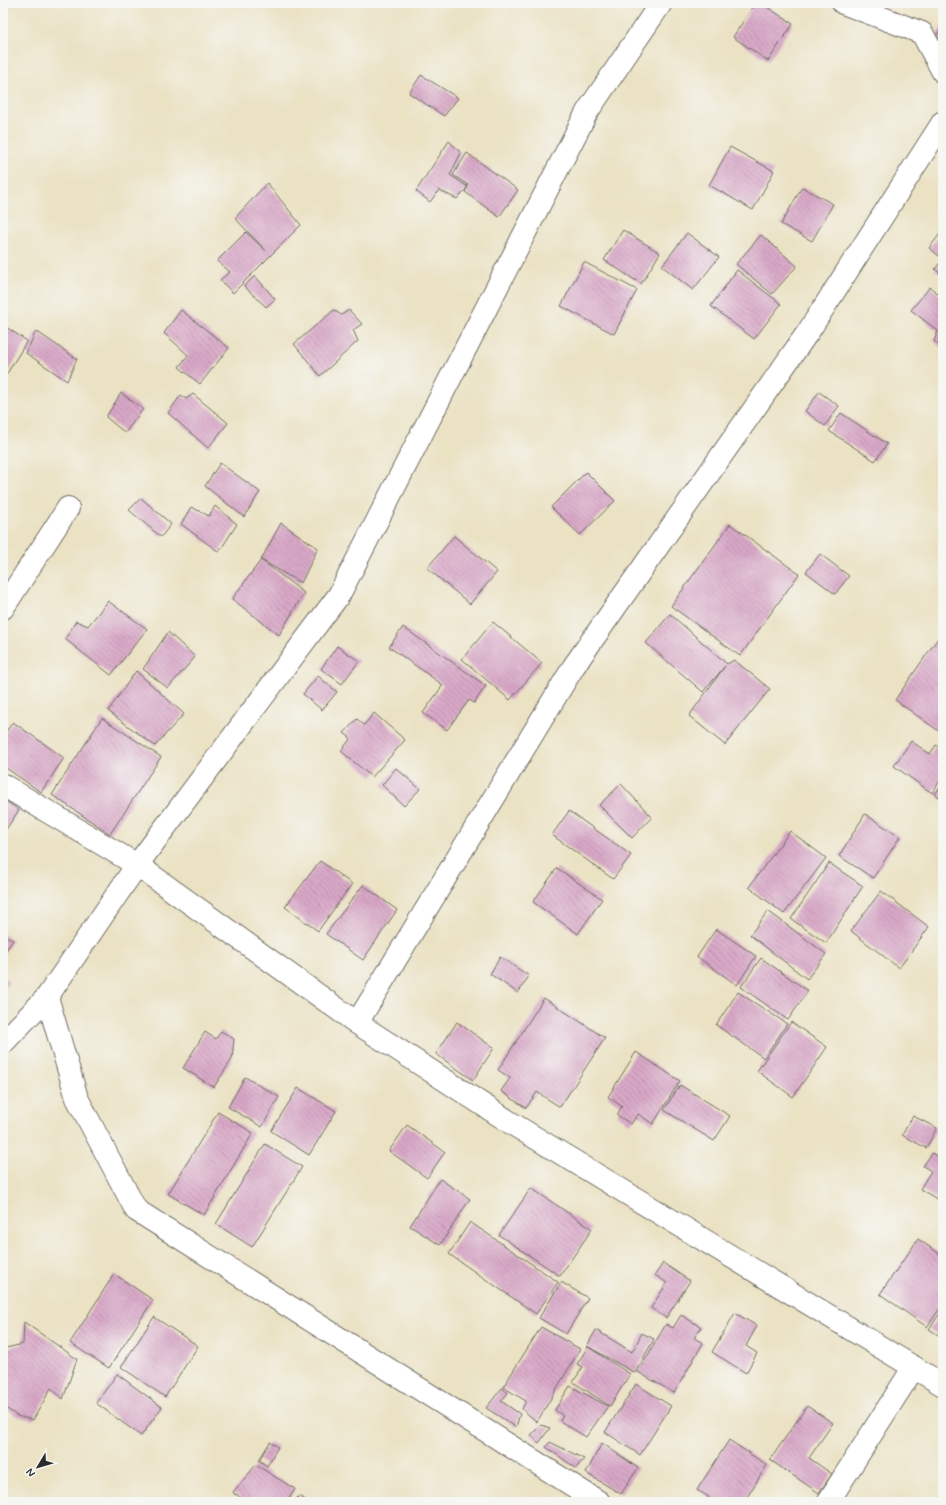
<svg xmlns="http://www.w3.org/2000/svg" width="946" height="1505" font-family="Mynerve,sans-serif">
<defs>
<pattern id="building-back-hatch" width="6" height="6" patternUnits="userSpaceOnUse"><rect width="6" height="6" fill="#d9a8c8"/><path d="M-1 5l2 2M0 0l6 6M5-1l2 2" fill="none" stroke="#b089a3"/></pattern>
</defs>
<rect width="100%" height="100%" fill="#f6f6f2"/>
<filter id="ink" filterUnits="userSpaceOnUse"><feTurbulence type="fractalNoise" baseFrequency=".025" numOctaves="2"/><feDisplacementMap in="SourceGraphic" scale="8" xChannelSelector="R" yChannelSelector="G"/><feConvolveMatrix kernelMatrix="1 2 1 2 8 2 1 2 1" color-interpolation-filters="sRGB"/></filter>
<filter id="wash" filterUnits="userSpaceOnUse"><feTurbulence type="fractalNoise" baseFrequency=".012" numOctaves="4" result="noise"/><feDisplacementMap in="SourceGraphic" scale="16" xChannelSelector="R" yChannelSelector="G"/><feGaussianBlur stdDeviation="0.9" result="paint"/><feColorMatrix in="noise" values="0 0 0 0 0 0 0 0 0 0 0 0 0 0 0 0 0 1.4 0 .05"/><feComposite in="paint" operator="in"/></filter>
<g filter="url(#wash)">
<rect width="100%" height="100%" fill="#ebe2c4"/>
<g id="blocks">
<g fill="url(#building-back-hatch)">
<polygon points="3,3 11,3 3,14"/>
<polygon points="755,3 761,3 793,24 768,61 733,37"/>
<polygon points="943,25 943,46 934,40"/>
<polygon points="421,75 458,98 444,116 409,93"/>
<polygon points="449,141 461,153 450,175 468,187 457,199 439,190 430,202 416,191"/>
<polygon points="730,147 774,171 753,210 709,185"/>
<polygon points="467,153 518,190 499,217 465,192 468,185 453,175"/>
<polygon points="267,183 301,225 233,293 220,280 230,272 217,261 246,232 266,251 235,218"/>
<polygon points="802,187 833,204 812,241 781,224"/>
<polygon points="623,230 660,253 641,284 604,260"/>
<polygon points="687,233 719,257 693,290 662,266"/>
<polygon points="940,234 943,237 943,276 935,269 943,259 929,248"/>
<polygon points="761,235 797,266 772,294 736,264"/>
<polygon points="584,262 637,290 614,334 561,306"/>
<polygon points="737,270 781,304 754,339 711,306"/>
<polygon points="255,276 275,299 266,307 244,286"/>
<polygon points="930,287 943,298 943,349 934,341 938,331 911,310"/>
<polygon points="181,310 229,348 200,384 179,367 188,355 164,333"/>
<polygon points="334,310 341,315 349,310 362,324 353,330 358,341 320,376 294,344"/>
<polygon points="3,325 27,341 3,380"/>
<polygon points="36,331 77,359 67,381 26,353"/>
<polygon points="819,392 839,406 825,426 805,411"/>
<polygon points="121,393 143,409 125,433 106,417"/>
<polygon points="193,394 228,423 208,448 168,413 181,395 186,399"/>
<polygon points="841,413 887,444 875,461 829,431"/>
<polygon points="220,463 260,492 244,517 205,486"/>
<polygon points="586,472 615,501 580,535 551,507"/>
<polygon points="141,498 171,524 161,537 129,510"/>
<polygon points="215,506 237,524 219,552 181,524 191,507 209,516"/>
<polygon points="281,523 318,548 301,583 261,560 304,593 279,635 232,599 261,560"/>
<polygon points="730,524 799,574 740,656 671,606"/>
<polygon points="454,536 497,572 470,604 427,568"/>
<polygon points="820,554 849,576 835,594 806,572"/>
<polygon points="108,601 147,629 111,675 65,639 76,621 88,626"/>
<polygon points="670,614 727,664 734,660 770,689 725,745 689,716 725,666 703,692 646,643"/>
<polygon points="493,622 542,663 510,700 462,659"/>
<polygon points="403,627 486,686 474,703 469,700 447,730 423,713 443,685 389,647"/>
<polygon points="168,632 195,657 168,688 143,669"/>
<polygon points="938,638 943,641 943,734 895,700"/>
<polygon points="337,646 359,661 342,684 321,669"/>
<polygon points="136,671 184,714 155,746 108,711"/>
<polygon points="318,676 337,692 322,710 303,694"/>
<polygon points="374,713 405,740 372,777 341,751 351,738 344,733 357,719 364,725"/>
<polygon points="102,718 161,757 110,834 52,795"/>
<polygon points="13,722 64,758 41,792 3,766 3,736"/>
<polygon points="911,741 930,754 936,745 943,750 943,776 932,793 894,766"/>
<polygon points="396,768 420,789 404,806 382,785"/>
<polygon points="943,783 943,800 935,794"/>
<polygon points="621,784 652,817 632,838 599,805"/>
<polygon points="3,799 19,810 3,834"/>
<polygon points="569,811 631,855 613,879 552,835"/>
<polygon points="865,814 900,837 873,878 839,856"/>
<polygon points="790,831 826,858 784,914 749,887"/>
<polygon points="320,861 352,884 318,931 285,907"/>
<polygon points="829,863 863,886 826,943 791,919"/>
<polygon points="557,868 602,899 578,934 533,902"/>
<polygon points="363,885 397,910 363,960 326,934"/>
<polygon points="881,891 929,927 899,968 851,931"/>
<polygon points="768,911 826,954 807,979 750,935"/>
<polygon points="716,929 756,956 737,985 697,957"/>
<polygon points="3,934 13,940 3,955"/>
<polygon points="500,957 529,976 518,993 490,974"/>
<polygon points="761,958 808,991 788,1020 741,987"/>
<polygon points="3,977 9,982 3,990"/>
<polygon points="738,992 787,1024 764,1058 716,1025"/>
<polygon points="544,998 605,1038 560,1107 537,1092 526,1108 501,1091 510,1078 498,1070"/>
<polygon points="457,1022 494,1048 473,1080 436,1054"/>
<polygon points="791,1022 827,1047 793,1097 757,1071"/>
<polygon points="221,1031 234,1039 232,1059 214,1087 183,1068 205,1032 216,1039"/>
<polygon points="636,1052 680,1081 653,1124 638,1114 631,1124 617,1115 622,1106 608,1097"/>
<polygon points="245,1077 279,1097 262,1127 228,1107"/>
<polygon points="680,1085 730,1116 714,1141 664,1110"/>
<polygon points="298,1088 336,1111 309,1155 271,1131"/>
<polygon points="218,1112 253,1133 204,1215 168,1194"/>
<polygon points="913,1116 937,1128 926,1148 902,1135"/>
<polygon points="407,1125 445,1152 427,1178 389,1151"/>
<polygon points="265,1144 302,1167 252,1247 216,1224"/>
<polygon points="932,1153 943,1161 943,1190 937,1199 920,1189 931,1171 923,1166"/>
<polygon points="440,1179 470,1199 440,1245 410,1226"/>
<polygon points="531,1188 592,1229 560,1276 499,1235"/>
<polygon points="470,1222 558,1282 536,1314 449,1254"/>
<polygon points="918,1239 943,1256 943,1304 927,1327 880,1294"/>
<polygon points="663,1263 690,1281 666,1318 651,1308 667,1283 655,1275"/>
<polygon points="114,1274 153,1300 109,1368 70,1343"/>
<polygon points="561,1282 588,1298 566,1334 539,1318"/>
<polygon points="943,1309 943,1338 929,1329"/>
<polygon points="735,1313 757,1326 746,1346 757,1353 746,1373 712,1352"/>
<polygon points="681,1315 701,1327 694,1338 703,1343 674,1393 638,1372 666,1324 673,1328"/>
<polygon points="154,1317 198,1346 165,1397 121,1367"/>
<polygon points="24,1322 77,1359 63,1399 51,1388 33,1420 17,1416 3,1406 3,1352 6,1348 23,1344"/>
<polygon points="541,1327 580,1349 537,1422 522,1409 526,1401 503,1387"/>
<polygon points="596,1330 632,1352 642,1333 654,1339 635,1373 587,1346"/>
<polygon points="588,1347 630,1374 610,1406 573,1382 583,1367 577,1364"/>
<polygon points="117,1374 162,1407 141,1436 96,1403"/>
<polygon points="636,1384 671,1406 640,1455 605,1432"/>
<polygon points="570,1386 608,1406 586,1437 560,1421 563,1416 555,1410"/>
<polygon points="502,1388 508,1393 501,1401 520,1414 516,1427 486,1408"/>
<polygon points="807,1406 833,1423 809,1458 832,1474 819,1493 770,1460"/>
<polygon points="541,1425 550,1428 539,1443 531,1435"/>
<polygon points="729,1440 767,1465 744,1502 706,1502 709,1497 697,1490"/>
<polygon points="270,1442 278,1447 267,1466 259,1460"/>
<polygon points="550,1442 584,1459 576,1468 546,1447"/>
<polygon points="602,1443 638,1468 621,1494 586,1473"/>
<polygon points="256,1465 295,1489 287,1502 243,1502 237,1494 235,1495 233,1492"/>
<polygon points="299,1496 309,1502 293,1502"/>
</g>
</g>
</g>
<g filter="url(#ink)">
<use href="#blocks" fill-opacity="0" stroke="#6e6b61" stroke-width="1"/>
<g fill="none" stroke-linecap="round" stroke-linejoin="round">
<g stroke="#6e6b61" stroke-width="24">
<g id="minor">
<polyline points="843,3 922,33 943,72"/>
<polyline points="3,608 68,508"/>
<polyline points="3,785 137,865 357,1023 511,1123 943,1385"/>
<polyline points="47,997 77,1098 136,1210 599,1502"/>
<polyline points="357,1023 574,666 808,332 943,122"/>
<polyline points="3,1043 47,997 137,865 339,595 587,112 661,3"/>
<polyline points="828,1502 914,1367"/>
</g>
</g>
<use href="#minor" stroke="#fff" stroke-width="22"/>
</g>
</g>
<rect width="946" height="1505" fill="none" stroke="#f6f6f2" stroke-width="16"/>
<g transform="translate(38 1467) rotate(232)" stroke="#f6f6f2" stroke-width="3" paint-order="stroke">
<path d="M0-3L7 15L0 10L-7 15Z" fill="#2b2b2b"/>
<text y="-6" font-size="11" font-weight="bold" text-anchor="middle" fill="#2b2b2b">N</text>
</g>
</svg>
